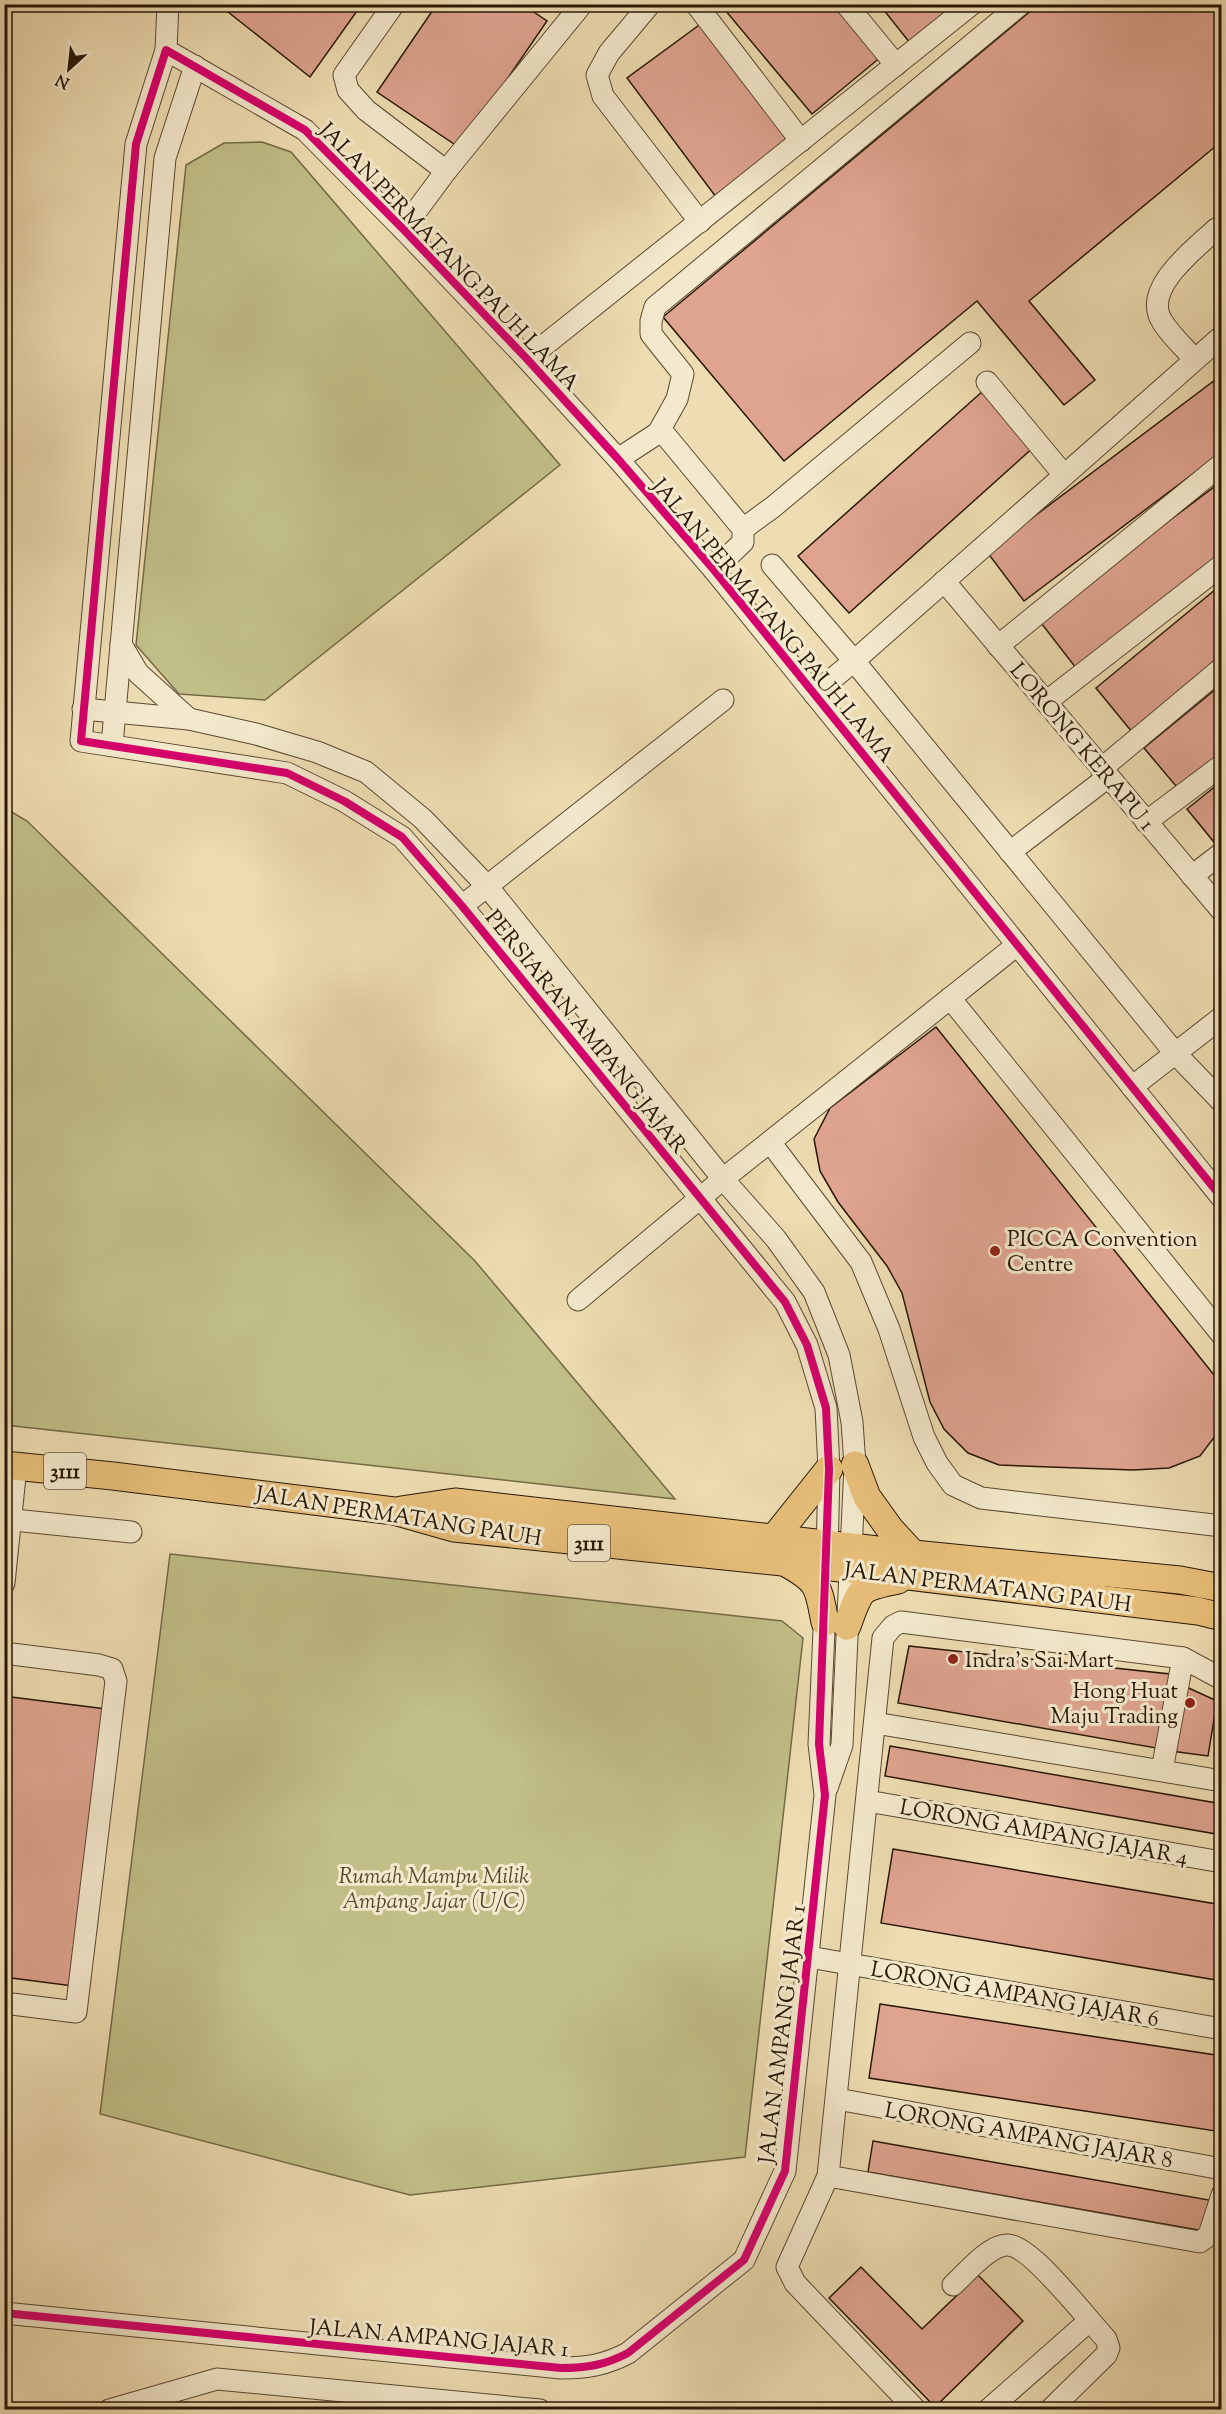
<svg xmlns="http://www.w3.org/2000/svg" width="1226" height="2414" font-family="'Sorts Mill Goudy',serif">
<rect width="100%" height="100%" fill="#eeddb2"/>
<filter id="stains"><feTurbulence type="fractalNoise" baseFrequency=".00333" numOctaves="4"/><feColorMatrix values="0 0 0 0 .2 0 0 0 0 .09 0 0 0 0 .02 0 0 0 .5 -.17"/></filter>
<radialGradient id="worn" r=".72"><stop offset=".6" stop-color="#630" stop-opacity="0"/><stop offset="1" stop-color="#630" stop-opacity=".3"/></radialGradient>
<g fill="#c1be87" stroke="#746a46" stroke-width="1.5">
<polygon points="262,142 291,152 560,465 265,700 179,694 136,645 186,165 224,143"/>
<polygon points="5,808 27,821 475,1261 675,1499 5,1425"/>
<polygon points="170,1554 782,1621 803,1638 745,2157 410,2195 100,2114"/>
</g>
<g fill="#dfa490" stroke="#281706" stroke-width="1.5">
<polygon points="218,4 362,4 310,77"/>
<polygon points="437,4 522,4 547,21 460,148 377,92"/>
<polygon points="720,4 839,4 882,56 812,114"/>
<polygon points="879,4 958,4 910,43"/>
<polygon points="1039,4 1222,4 1222,141 1029,301 1095,380 1064,405 977,301 784,461 663,317"/>
<polygon points="702,23 791,141 716,197 627,78"/>
<polygon points="1219,377 1222,380 1222,452 1024,601 987,552"/>
<polygon points="984,390 1035,446 849,613 798,556"/>
<polygon points="1222,481 1222,558 1076,668 1038,619"/>
<polygon points="1222,584 1222,658 1132,732 1096,688"/>
<polygon points="1222,684 1222,758 1181,792 1144,748"/>
<polygon points="1222,781 1222,845 1218,847 1187,809"/>
<polygon points="936,1027 1222,1385 1222,1427 1200,1456 1169,1468 1133,1470 999,1465 968,1453 944,1429 930,1402 902,1293 887,1266 838,1202 820,1171 814,1139 830,1108"/>
<polygon points="909,1646 1170,1674 1156,1748 898,1703"/>
<polygon points="1182,1685 1217,1701 1208,1756 1171,1751"/>
<polygon points="11,1697 106,1709 73,1986 4,1977 4,1753"/>
<polygon points="890,1746 1222,1804 1222,1835 885,1776"/>
<polygon points="893,1849 1222,1905 1222,1981 881,1923"/>
<polygon points="880,2004 1222,2056 1222,2132 869,2078"/>
<polygon points="873,2141 1209,2200 1204,2231 868,2172"/>
<polygon points="861,2267 922,2329 978,2275 1023,2321 935,2407 829,2298"/>
</g>
<g fill="none" stroke-linecap="round" stroke-linejoin="round">
<g stroke="#5a4831" stroke-width="23">
<g id="minor">
<polyline points="168,4 166,50 136,144 81,741 287,773 344,801 402,837 462,906 785,1302 807,1345 826,1408 829,1469 827,1558"/>
<polyline points="394,4 344,75 348,90 366,110 446,171"/>
<polyline points="650,4 609,53 597,75 603,96 700,222"/>
<polyline points="696,4 801,141"/>
<polyline points="846,4 896,65"/>
<polyline points="166,50 305,130 403,229 527,359 618,459 714,570 1222,1198"/>
<polyline points="403,229 446,171 582,4"/>
<polyline points="527,359 972,4"/>
<path d="M1194 359C1185 348 1164 329 1159 315 1148 284 1196 248 1216 229"/>
<polyline points="987,382 1064,475"/>
<polyline points="658,433 677,399 683,374 651,334 651,321 655,307 1021,4"/>
<polyline points="618,459 658,433 666,436 743,529 743,542 714,570"/>
<polyline points="743,529 773,507 970,343"/>
<polyline points="772,565 854,661 1175,1053 1222,1102"/>
<polyline points="944,581 1222,911"/>
<polyline points="121,644 138,673 189,719"/>
<polyline points="998,646 1222,464"/>
<polyline points="814,694 854,661 1222,336"/>
<polyline points="1046,702 1222,565"/>
<polyline points="83,709 189,719 256,734 317,752 366,772 423,819 487,886 723,1179 776,1239 814,1292 839,1355 852,1422 855,1465 842,1745 827,1788"/>
<polyline points="112,745 165,158 195,66"/>
<polyline points="1101,769 1222,668"/>
<polyline points="1146,822 1222,765"/>
<polyline points="1010,852 1108,777"/>
<polyline points="1192,876 1222,853"/>
<polyline points="462,906 723,700"/>
<polyline points="950,998 1222,1335"/>
<polyline points="1132,1087 1222,1017"/>
<polyline points="770,1142 861,1262 889,1329 924,1437 937,1463 953,1485 981,1498 1222,1526"/>
<polyline points="578,1300 723,1179 1017,945"/>
<polyline points="4,1519 131,1532"/>
<polyline points="4,1583 16,1467"/>
<polyline points="4,1653 99,1665 112,1669 116,1681 76,2012 4,2003"/>
<polyline points="875,1723 1222,1781"/>
<polyline points="1162,1770 1183,1658"/>
<polyline points="867,1801 1222,1862"/>
<polyline points="809,1957 1222,2029"/>
<polyline points="837,2099 1222,2169"/>
<polyline points="828,2176 1200,2242 1209,2235 1222,2195"/>
<path d="M953 2285C966 2273 990 2244 1008 2245 1032 2246 1087 2319 1106 2339L1109 2348 1106 2355 1050 2410"/>
<path d="M4 2313 561 2368C587 2368 605 2365 628 2353L744 2260 785 2171 825 1795 819 1744 825 1607"/>
<polyline points="109,2410 217,2379 540,2410"/>
<polyline points="916,2410 795,2283 787,2267 828,2176 883,1638 893,1626 901,1622 1183,1658 1222,1679"/>
<polyline points="988,2410 1089,2321"/>
</g>
</g>
<g stroke="#281706" stroke-width="29">
<g id="major">
<polyline points="4,1465 113,1476 394,1511 454,1528 850,1569 1198,1611 1222,1617"/>
<polyline points="855,1465 867,1497 890,1529 913,1554"/>
<polyline points="401,1510 455,1502 913,1554 1180,1580 1222,1588"/>
<polyline points="774,1538 829,1469"/>
<path d="M788 1564C820 1582 818 1587 825 1622"/>
<path d="M847 1626C861 1588 858 1588 898 1580"/>
</g>
</g>
<use href="#minor" stroke="#f4e9cd" stroke-width="21"/>
<use href="#major" stroke="#e7be79" stroke-width="27"/>
<g stroke="#f4e9cd" stroke-width="11">
<path id="cycleway" d="M4 2313 561 2368C587 2368 605 2365 628 2353L744 2260 785 2171 825 1795 819 1744 829 1469 826 1408 807 1345 785 1302 462 906 402 837 344 801 287 773 81 741 136 144 166 50 305 130 403 229 527 359 618 459 714 570 1222 1198"/>
</g>
<use href="#cycleway" stroke="#d6006c" stroke-width="8"/>
</g>
<g fill="#8f2418" stroke="#f4e9cd" stroke-width="2">
<circle cx="995" cy="1251" r="6"/>
<circle cx="953" cy="1659" r="6"/>
<circle cx="1190" cy="1703" r="6"/>
</g>
<g text-anchor="middle" stroke-width="6" stroke-linejoin="round" paint-order="stroke">
<g fill="#f4e9cd" stroke="#655642" stroke-width="1.5">
<rect x="44" y="1453" width="42" height="36" rx="4.5"/>
<rect x="568" y="1525" width="42" height="36" rx="4.5"/>
</g>
<g font-size="21" font-weight="bold" fill="#281706">
<text x="65" y="1478">3111</text>
<text x="589" y="1550">3111</text>
</g>
<g font-size="22" fill="#281706" stroke="#f4e9cd">
<text transform="translate(450 256) rotate(46)" y="8">JALAN PERMATANG PAUH LAMA</text>
<text transform="translate(774 620) rotate(50)" y="8">JALAN PERMATANG PAUH LAMA</text>
<text transform="translate(1083 746) rotate(50)" y="8">LORONG KERAPU 1</text>
<text transform="translate(587 1031) rotate(51)" y="8">PERSIARAN AMPANG JAJAR</text>
<text transform="translate(399 1515) rotate(9)" y="8">JALAN PERMATANG PAUH</text>
<text transform="translate(988 1586) rotate(7)" y="8">JALAN PERMATANG PAUH</text>
<text transform="translate(1044 1831) rotate(10)" y="8">LORONG AMPANG JAJAR 4</text>
<text transform="translate(1015 1993) rotate(10)" y="8">LORONG AMPANG JAJAR 6</text>
<text transform="translate(781 2034) rotate(-83)" y="8">JALAN AMPANG JAJAR 1</text>
<text transform="translate(1029 2134) rotate(10)" y="8">LORONG AMPANG JAJAR 8</text>
<text transform="translate(439 2337) rotate(5)" y="8">JALAN AMPANG JAJAR 1</text>
</g>
<g font-size="22" fill="#281706" stroke="#f4e9cd" text-anchor="start">
<text x="1007" y="1246">PICCA Convention<tspan x="1007" dy="25">Centre</tspan></text>
<text x="965" y="1667">Indra's Sai Mart</text>
<text x="1178" y="1698" text-anchor="end">Hong Huat<tspan x="1178" dy="25">Maju Trading</tspan></text>
</g>
<g font-size="22" font-style="italic" fill="#56492d" stroke="#f4e9cd">
<text x="434" y="1883">Rumah Mampu Milik<tspan x="434" dy="25">Ampang Jajar (U/C)</tspan></text>
</g>
</g>
<rect width="1226" height="2414" fill="none" stroke="#eeddb2" stroke-width="24"/>
<rect x="6" y="6" width="1214" height="2402" fill="none" stroke="#281706" stroke-width="3"/>
<rect x="12" y="12" width="1202" height="2390" fill="none" stroke="#281706" stroke-width="1.5"/>
<g transform="translate(69 69) rotate(207)" stroke="#f4e9cd" stroke-width="4.5" paint-order="stroke">
<path d="M0-4.5L10 22L0 15L-10 22Z" fill="#281706"/>
<text y="-9" font-size="16" font-weight="bold" text-anchor="middle" fill="#281706">N</text>
</g>
<rect width="100%" height="100%" filter="url(#stains)"/>
<rect width="100%" height="100%" fill="url(#worn)"/>
</svg>
